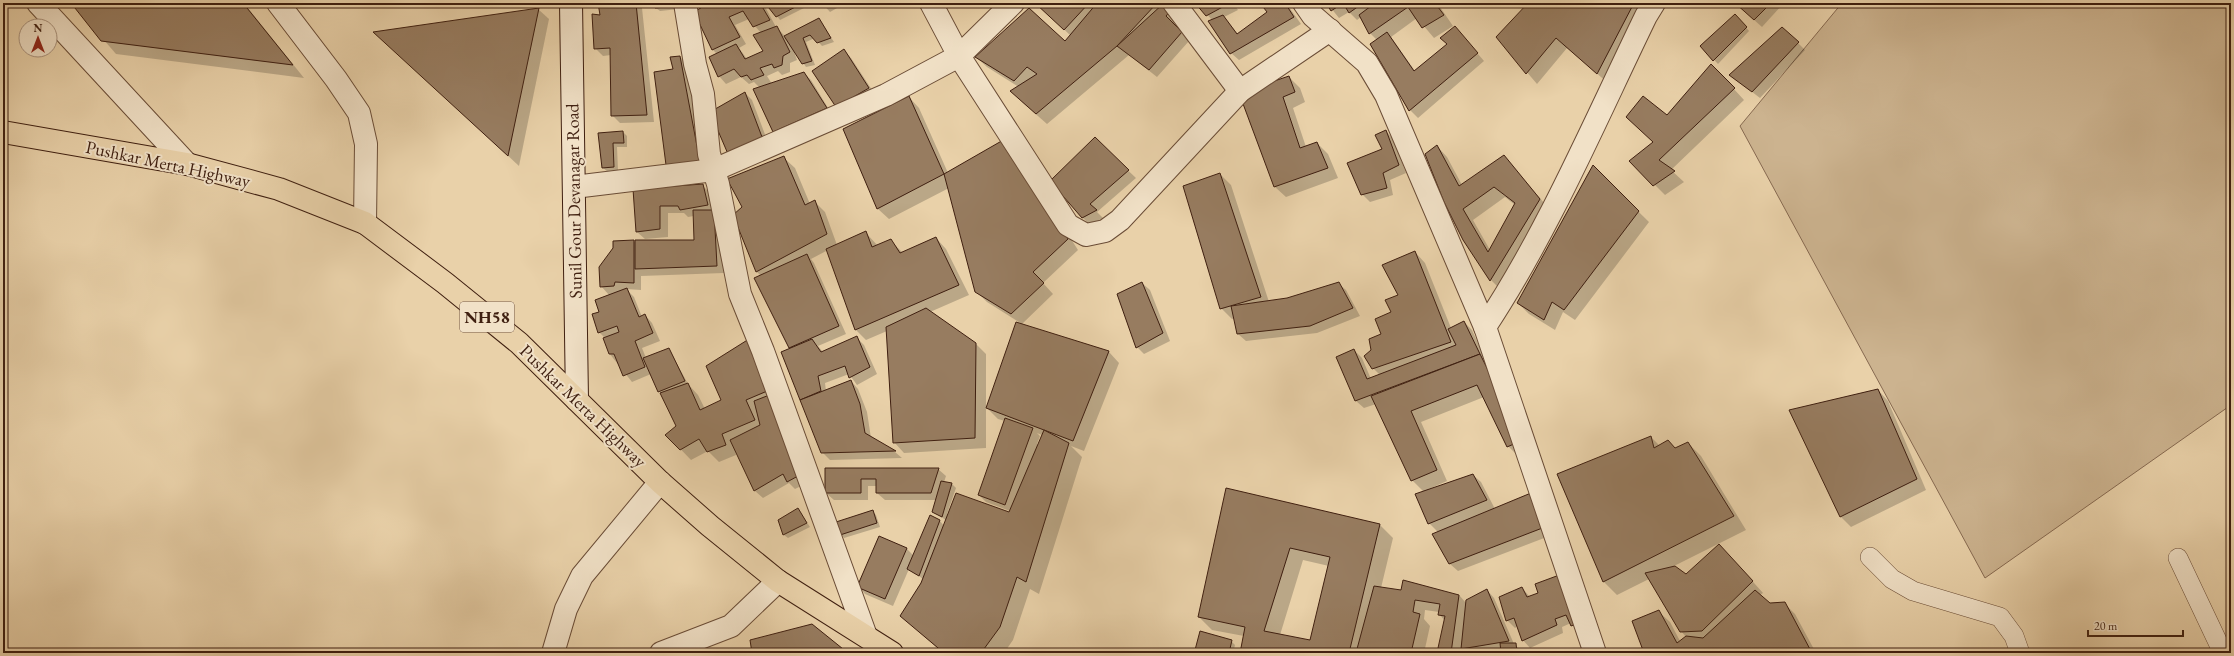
<svg xmlns="http://www.w3.org/2000/svg" width="2234" height="656" font-family="'EB Garamond',serif">
<rect width="100%" height="100%" fill="#e9d1a9"/>
<filter id="stains"><feTurbulence type="fractalNoise" baseFrequency=".005" numOctaves="4"/><feColorMatrix values="0 0 0 0 .2 0 0 0 0 .09 0 0 0 0 .02 0 0 0 .5 -.17"/></filter>
<radialGradient id="worn" r=".72"><stop offset=".6" stop-color="#630" stop-opacity="0"/><stop offset="1" stop-color="#630" stop-opacity=".3"/></radialGradient>
<polygon fill="#ccb38f" stroke="#866950" points="1842,3 2231,3 2231,405 1985,578 1740,126"/>
<g fill="#0003" fill-rule="evenodd">
<polygon points="72,3 244,3 304,78 116,54"/>
<polygon points="599,3 637,3 642,8 654,122 620,123 612,115 611,55 603,56 595,48 601,16"/>
<polygon points="656,3 679,3 679,9 660,11 656,8"/>
<path d="M711 3H763L776 27 785 36 819 19 834 42 822 46 815 38 806 42 815 65 806 67 792 46 797 60 790 63V72L782 75 778 71 767 76 772 84 804 73 811 80 833 116 781 139 774 131 760 88 754 82 749 84 741 77 726 84 719 76 717 54 713 50 695 12ZM749 19 761 33 764 52 747 59 739 48 746 44 735 25Z"/>
<polygon points="768,3 814,3 780,20"/>
<polygon points="822,3 846,3 830,12"/>
<polygon points="1036,3 1160,3 1180,16 1173,24 1189,41 1157,77 1129,55 1047,124 1022,102 1019,87 987,67 976,57 1066,43 1071,36"/>
<polygon points="1197,3 1233,3 1238,10 1224,17 1238,34 1269,13 1261,3 1286,3 1301,24 1239,60 1231,53 1212,20"/>
<polygon points="1327,3 1447,3 1440,7 1453,26 1434,38 1417,18 1391,37 1415,71 1448,44 1455,27 1484,61 1418,118 1410,110 1372,44 1377,40 1370,33 1361,17 1357,20 1349,12 1339,18"/>
<polygon points="1529,3 1634,3 1644,14 1608,83 1567,48 1537,84 1497,37"/>
<polygon points="1735,3 1784,3 1762,27"/>
<polygon points="538,9 549,19 519,166 375,33"/>
<polygon points="1739,19 1749,31 1718,64 1701,46"/>
<polygon points="1798,43 1805,50 1760,98 1730,75"/>
<polygon points="844,50 851,58 876,96 844,114"/>
<polygon points="680,57 688,64 707,170 655,72 674,70"/>
<polygon points="1722,76 1744,100 1671,170 1684,182 1665,195 1631,161 1654,143 1667,116"/>
<polygon points="1289,77 1300,88 1305,102 1293,108 1306,147 1317,143 1328,154 1338,178 1286,197 1275,187 1241,93"/>
<polygon points="745,93 752,100 769,145 729,153"/>
<polygon points="909,97 919,108 948,173 1015,151 1078,250 1043,283 1053,294 1022,324 987,302 976,291 949,188 889,219 878,209 845,129"/>
<polygon points="1386,131 1393,139 1406,173 1390,180 1393,195 1370,202 1362,194 1384,149"/>
<polygon points="623,132 627,136 627,147 617,147 618,170 607,171 603,168 599,134"/>
<polygon points="1095,139 1136,178 1097,212 1103,218 1090,225 1082,217"/>
<path d="M1437 146 1447 157 1462 185 1504 156 1550 210 1501 290 1491 280 1463 239ZM1505 197 1515 205 1490 250 1473 220Z"/>
<polygon points="784,158 795,168 810,204 814,201 825,212 837,245 866,233 878,246 890,240 903,253 936,238 946,249 969,295 930,312 976,344 986,354 986,448 904,453 894,442 887,331 866,340 855,329 828,250 811,259 814,263 846,334 818,346 823,352 857,338 864,345 877,374 857,385 849,374 825,383 826,391 851,381 858,389 867,412 871,438 895,452 902,458 830,460 822,452 782,352 791,349 761,276 757,272 743,207"/>
<polygon points="1593,167 1649,222 1575,320 1563,312 1555,330 1529,314 1518,303"/>
<polygon points="1220,174 1231,185 1269,302 1287,299 1338,283 1346,290 1360,316 1317,333 1246,341 1238,334 1235,318 1232,319 1221,308"/>
<polygon points="702,185 710,193 721,218 724,273 641,276 641,290 626,289 634,297 642,317 645,315 652,323 660,341 642,348 646,358 669,349 688,384 698,395 705,409 722,401 749,340 805,484 795,489 789,483 763,498 755,491 735,448 736,455 719,462 708,451 691,460 667,435 677,426 651,374 632,382 609,353 605,338 599,332 600,312 609,295 601,286 614,248 614,242 695,241 694,216 688,217 684,213 668,213 668,237 645,239 637,232 634,190"/>
<polygon points="1415,252 1425,263 1451,328 1464,322 1472,330 1487,363 1519,457 1508,446 1484,397 1421,422 1447,481 1429,489 1429,490 1473,475 1481,482 1495,509 1531,494 1552,535 1458,571 1450,564 1433,534 1438,532 1429,523 1424,492 1412,480 1376,404 1364,408 1356,401 1338,357 1354,350 1362,358 1371,379 1380,375 1373,368 1372,351 1393,312"/>
<polygon points="1142,283 1150,290 1170,341 1144,354 1137,347"/>
<path d="M1016 323 1109 352 1119 363 1084 451 1071 446 1082 457 1039 594 1030 589 1013 640 1004 653H943L901 616 923 579 909 569 893 606 865 594 858 586 879 537 907 549 914 556 940 521 944 526 946 520 933 512 936 500H885L877 493V486H868V500H834L826 493V469H938L946 476 944 482 952 484 956 488 947 514 1009 513 1010 511 986 502 979 495 1005 421 998 419 987 408ZM1037 433 1042 435 1038 445 1037 444 1040 436Z"/>
<polygon points="1878,390 1888,401 1926,490 1851,527 1840,516"/>
<polygon points="1651,437 1660,446 1675,449 1688,443 1701,456 1746,530 1674,566 1686,576 1730,556 1763,593 1760,595 1769,604 1784,603 1795,614 1816,653 1645,653 1659,612 1670,622 1680,641 1686,637 1681,631 1649,579 1617,595 1604,582 1558,474"/>
<path d="M1227 489 1380 525 1393 538 1381 588 1459 595 1466 603 1487 590 1494 598 1514 644 1523 653H1502V651L1466 653 1463 650V653H1444L1439 648 1445 621 1439 614V612L1425 610 1424 619 1430 626 1424 653H1241L1244 636 1212 630 1199 617ZM1303 560 1329 566 1311 641 1280 635Z"/>
<polygon points="798,509 810,527 788,538 784,535 779,520"/>
<polygon points="872,511 876,515 880,527 844,538 841,534"/>
<polygon points="1570,583 1579,633 1571,623 1562,627 1563,633 1530,648 1523,640 1518,626 1515,628 1507,620 1522,588 1530,597"/>
<polygon points="1231,641 1235,645 1233,653 1199,653 1196,650"/>
</g>
<g fill="#977c60" stroke="#3f1f10" fill-rule="evenodd">
<polygon points="71,3 243,3 293,65 101,41"/>
<polygon points="598,3 636,3 647,115 611,116 610,48 594,49 592,14 600,15"/>
<polygon points="655,3 676,3 676,6 655,8"/>
<polygon points="709,3 760,3 770,20 753,27 743,11 729,17 740,37 712,50 694,12"/>
<polygon points="765,3 803,3 776,17"/>
<polygon points="1035,3 1089,3 1064,30"/>
<polygon points="1097,3 1157,3 1117,46 1036,114 1010,91 1037,74 1027,67 1014,81 975,57 1029,8 1065,41"/>
<polygon points="1164,3 1173,8 1166,16 1182,32 1149,70 1117,46"/>
<polygon points="1195,3 1230,3 1206,16"/>
<polygon points="1260,3 1285,3 1294,17 1230,54 1208,21 1223,15 1237,34 1267,12"/>
<polygon points="1326,3 1363,3 1349,13 1343,3 1331,11"/>
<polygon points="1375,3 1435,3 1444,15 1422,28 1408,7 1369,34 1359,15"/>
<polygon points="1528,3 1527,3 1634,3 1597,74 1556,38 1526,74 1496,37"/>
<polygon points="1735,3 1771,3 1754,20"/>
<polygon points="539,8 508,156 373,32"/>
<polygon points="1735,14 1747,27 1713,61 1700,46"/>
<polygon points="819,18 831,38 817,43 810,35 803,38 812,61 802,64 784,36"/>
<polygon points="777,26 790,52 783,56 782,65 774,68 772,64 760,68 764,75 751,80 747,75 741,77 734,69 718,77 709,57 736,44 745,59 763,51 753,35"/>
<polygon points="1455,26 1478,53 1409,111 1370,44 1387,32 1414,71 1447,44 1440,38"/>
<polygon points="1782,27 1799,42 1752,92 1729,75"/>
<polygon points="844,49 869,88 836,107 812,71"/>
<polygon points="680,56 700,162 666,165 654,72 673,69 670,57"/>
<polygon points="1711,64 1735,88 1659,160 1675,171 1653,186 1629,161 1653,142 1626,117 1643,96 1667,115"/>
<polygon points="804,72 827,108 773,132 753,89"/>
<polygon points="1289,76 1295,92 1283,97 1300,148 1317,142 1328,168 1274,187 1239,93"/>
<polygon points="745,92 762,137 728,154 710,112"/>
<polygon points="909,96 944,174 877,209 843,129"/>
<polygon points="1386,130 1399,165 1383,173 1387,188 1361,195 1347,163 1382,149 1375,135"/>
<polygon points="623,131 624,143 613,143 614,167 602,168 598,133"/>
<polygon points="1095,137 1129,170 1090,204 1097,210 1082,218 1050,181"/>
<polygon points="1005,139 1068,239 1033,272 1044,283 1011,314 975,292 944,174"/>
<path d="M1437 145 1459 186 1504 155 1540 199 1490 281 1463 240 1444 202 1425 154ZM1494 187 1515 203 1488 252 1463 209Z"/>
<polygon points="784,156 805,205 815,200 827,234 756,272 733,215 742,207 727,179"/>
<polygon points="1593,165 1639,211 1564,310 1552,302 1544,320 1517,303"/>
<polygon points="1220,173 1261,297 1220,309 1183,186"/>
<polygon points="703,184 708,205 680,210 678,206 660,206 660,229 636,232 633,189"/>
<polygon points="693,210 714,210 717,266 635,269 635,240 694,240"/>
<polygon points="866,231 872,247 891,239 900,253 936,237 959,285 855,330 826,249"/>
<polygon points="634,240 634,283 615,282 614,286 600,287 599,267 613,248 613,241"/>
<polygon points="1415,251 1451,342 1372,369 1364,356 1371,350 1369,339 1381,334 1375,319 1391,312 1385,300 1398,295 1382,265"/>
<polygon points="807,254 839,326 789,348 754,278"/>
<polygon points="1142,282 1163,333 1136,348 1117,294"/>
<polygon points="1339,282 1353,308 1310,326 1237,334 1231,306 1287,298"/>
<polygon points="627,288 639,317 645,314 653,333 635,341 645,367 623,376 614,354 609,354 603,338 619,332 617,326 598,333 592,314 599,312 595,300"/>
<polygon points="926,308 976,343 975,438 893,443 886,327"/>
<polygon points="1464,321 1480,354 1355,401 1336,357 1354,349 1367,379 1456,345 1448,329"/>
<polygon points="1016,322 1109,351 1073,441 986,408"/>
<polygon points="857,336 870,367 849,378 845,366 818,376 821,391 800,400 781,352 812,339 821,352"/>
<polygon points="749,339 772,389 746,400 755,420 722,434 726,445 707,452 699,439 680,450 665,435 676,426 660,393 688,383 700,410 721,400 706,366"/>
<polygon points="669,348 685,381 658,392 643,358"/>
<polygon points="1480,354 1523,440 1507,447 1477,385 1411,411 1437,470 1411,481 1371,396"/>
<polygon points="851,380 860,404 865,433 896,451 821,453 800,400"/>
<polygon points="1878,389 1917,479 1840,517 1789,410"/>
<polygon points="772,394 798,476 787,482 783,474 754,491 730,440 760,425 754,401"/>
<polygon points="1005,418 1033,428 1005,505 978,495"/>
<polygon points="1044,430 1069,443 1026,582 1017,577 1000,627 981,653 944,653 900,616 921,583 956,493 1009,512"/>
<polygon points="1651,436 1654,448 1668,440 1675,448 1688,442 1734,516 1603,582 1557,474"/>
<polygon points="825,468 939,468 931,493 876,493 876,479 861,479 861,493 825,493"/>
<polygon points="1473,474 1487,500 1428,524 1415,494"/>
<polygon points="941,481 952,483 942,517 932,512"/>
<path d="M1226 488 1380 524 1349 653H1240L1245 627 1198 617ZM1290 548 1330 557 1310 640 1264 631Z"/>
<polygon points="1531,493 1545,527 1449,564 1432,534"/>
<polygon points="798,508 807,523 783,535 778,520"/>
<polygon points="873,510 877,523 840,535 836,522"/>
<polygon points="930,515 940,520 919,576 907,569"/>
<polygon points="879,536 907,548 885,599 857,587"/>
<polygon points="1719,544 1753,581 1702,631 1680,632 1645,573 1675,566 1686,574"/>
<polygon points="1562,574 1581,622 1571,626 1566,615 1555,619 1557,625 1522,641 1514,618 1506,621 1499,597 1522,587 1527,597 1538,593 1535,584"/>
<polygon points="1403,580 1459,595 1451,653 1438,648 1445,616 1438,615 1440,604 1415,600 1413,612 1420,614 1411,653 1381,653 1357,649 1374,586 1401,590"/>
<polygon points="1487,589 1509,641 1461,649 1466,600"/>
<polygon points="1755,590 1770,603 1785,602 1812,653 1644,653 1632,621 1659,610 1677,643 1686,636 1703,638"/>
<polygon points="812,624 848,653 752,653 750,640"/>
<polygon points="1200,631 1232,640 1229,653 1206,653 1195,650"/>
<polygon points="1500,643 1516,643 1517,653 1501,653"/>
</g>
<g fill="none" stroke-linecap="round" stroke-linejoin="round">
<g stroke="#6a4c36" stroke-width="20">
<g id="service">
<polyline points="1870,557 1892,579 1913,591 2000,617 2014,636 2020,653"/>
<polyline points="2178,558 2223,653"/>
</g>
</g>
<g stroke="#6a4c36" stroke-width="24">
<g id="minor">
<polyline points="38,3 187,164"/>
<polyline points="278,3 336,79 359,113 366,144 365,223"/>
<polyline points="685,3 695,64 703,94 709,154 718,184 740,294 763,351 866,636"/>
<polyline points="931,3 959,56 1068,225 1086,235 1105,231 1120,220 1240,91 1330,30"/>
<polyline points="1174,3 1240,91"/>
<polyline points="1304,3 1313,16 1367,63 1386,95 1485,327 1595,653"/>
<polyline points="574,187 714,170 886,95 959,56 1013,3"/>
<path d="M1485 327C1549 230 1595 121 1646 16L1654 3"/>
<polyline points="553,653 566,609 582,576 660,482"/>
<polyline points="661,653 731,626 778,581"/>
</g>
</g>
<g stroke="#3f1f10" stroke-width="24">
<polyline id="secondary" points="571,3 577,400"/>
</g>
<g stroke="#3f1f10" stroke-width="24">
<polyline id="trunk" points="3,132 187,164 279,189 365,223 445,283 519,343 660,482 710,526 778,581 892,653"/>
</g>
<use href="#service" stroke="#f1e1c7" stroke-width="19"/>
<use href="#minor" stroke="#f1e1c7" stroke-width="22"/>
<use href="#secondary" stroke="#f1e1c7" stroke-width="22"/>
<use href="#trunk" stroke="#e9d1a9" stroke-width="22"/>
</g>
<g text-anchor="middle" stroke-width="4" stroke-linejoin="round" paint-order="stroke">
<rect fill="#f1e1c7" stroke="#745947" stroke-width="1" x="460" y="302" width="54" height="30" rx="3"/>
<g font-size="17" font-weight="bold" fill="#3f1f10">
<text x="487" y="323">NH58</text>
</g>
<g font-size="18" fill="#3f1f10" stroke="#f1e1c7">
<text transform="translate(168 164) rotate(12)" y="6">Pushkar Merta Highway</text>
<text transform="translate(574 201) rotate(-91)" y="6">Sunil Gour Devanagar Road</text>
<text transform="translate(583 406) rotate(44)" y="6">Pushkar Merta Highway</text>
</g>
</g>
<rect width="2234" height="656" fill="none" stroke="#e9d1a9" stroke-width="16"/>
<rect x="4" y="4" width="2226" height="648" fill="none" stroke="#3f1f10" stroke-width="2"/>
<rect x="8" y="8" width="2218" height="640" fill="none" stroke="#3f1f10"/>
<g transform="translate(38 38)"><circle r="19" fill="#f1e1c7" stroke="#aa937e"/>
<path d="M0-3L7 15L0 10L-7 15Z" fill="#8f2418"/>
<text y="-6" font-size="11" font-weight="bold" text-anchor="middle" fill="#3f1f10">N</text>
</g>
<path d="M2088 630v6h95v-6" fill="none" stroke="#3f1f10" stroke-width="2"/>
<text x="2094" y="630" font-size="12" fill="#3f1f10" stroke="#f1e1c7" stroke-width="3" paint-order="stroke">20 m</text>
<rect width="100%" height="100%" filter="url(#stains)"/>
<rect width="100%" height="100%" fill="url(#worn)"/>
</svg>
